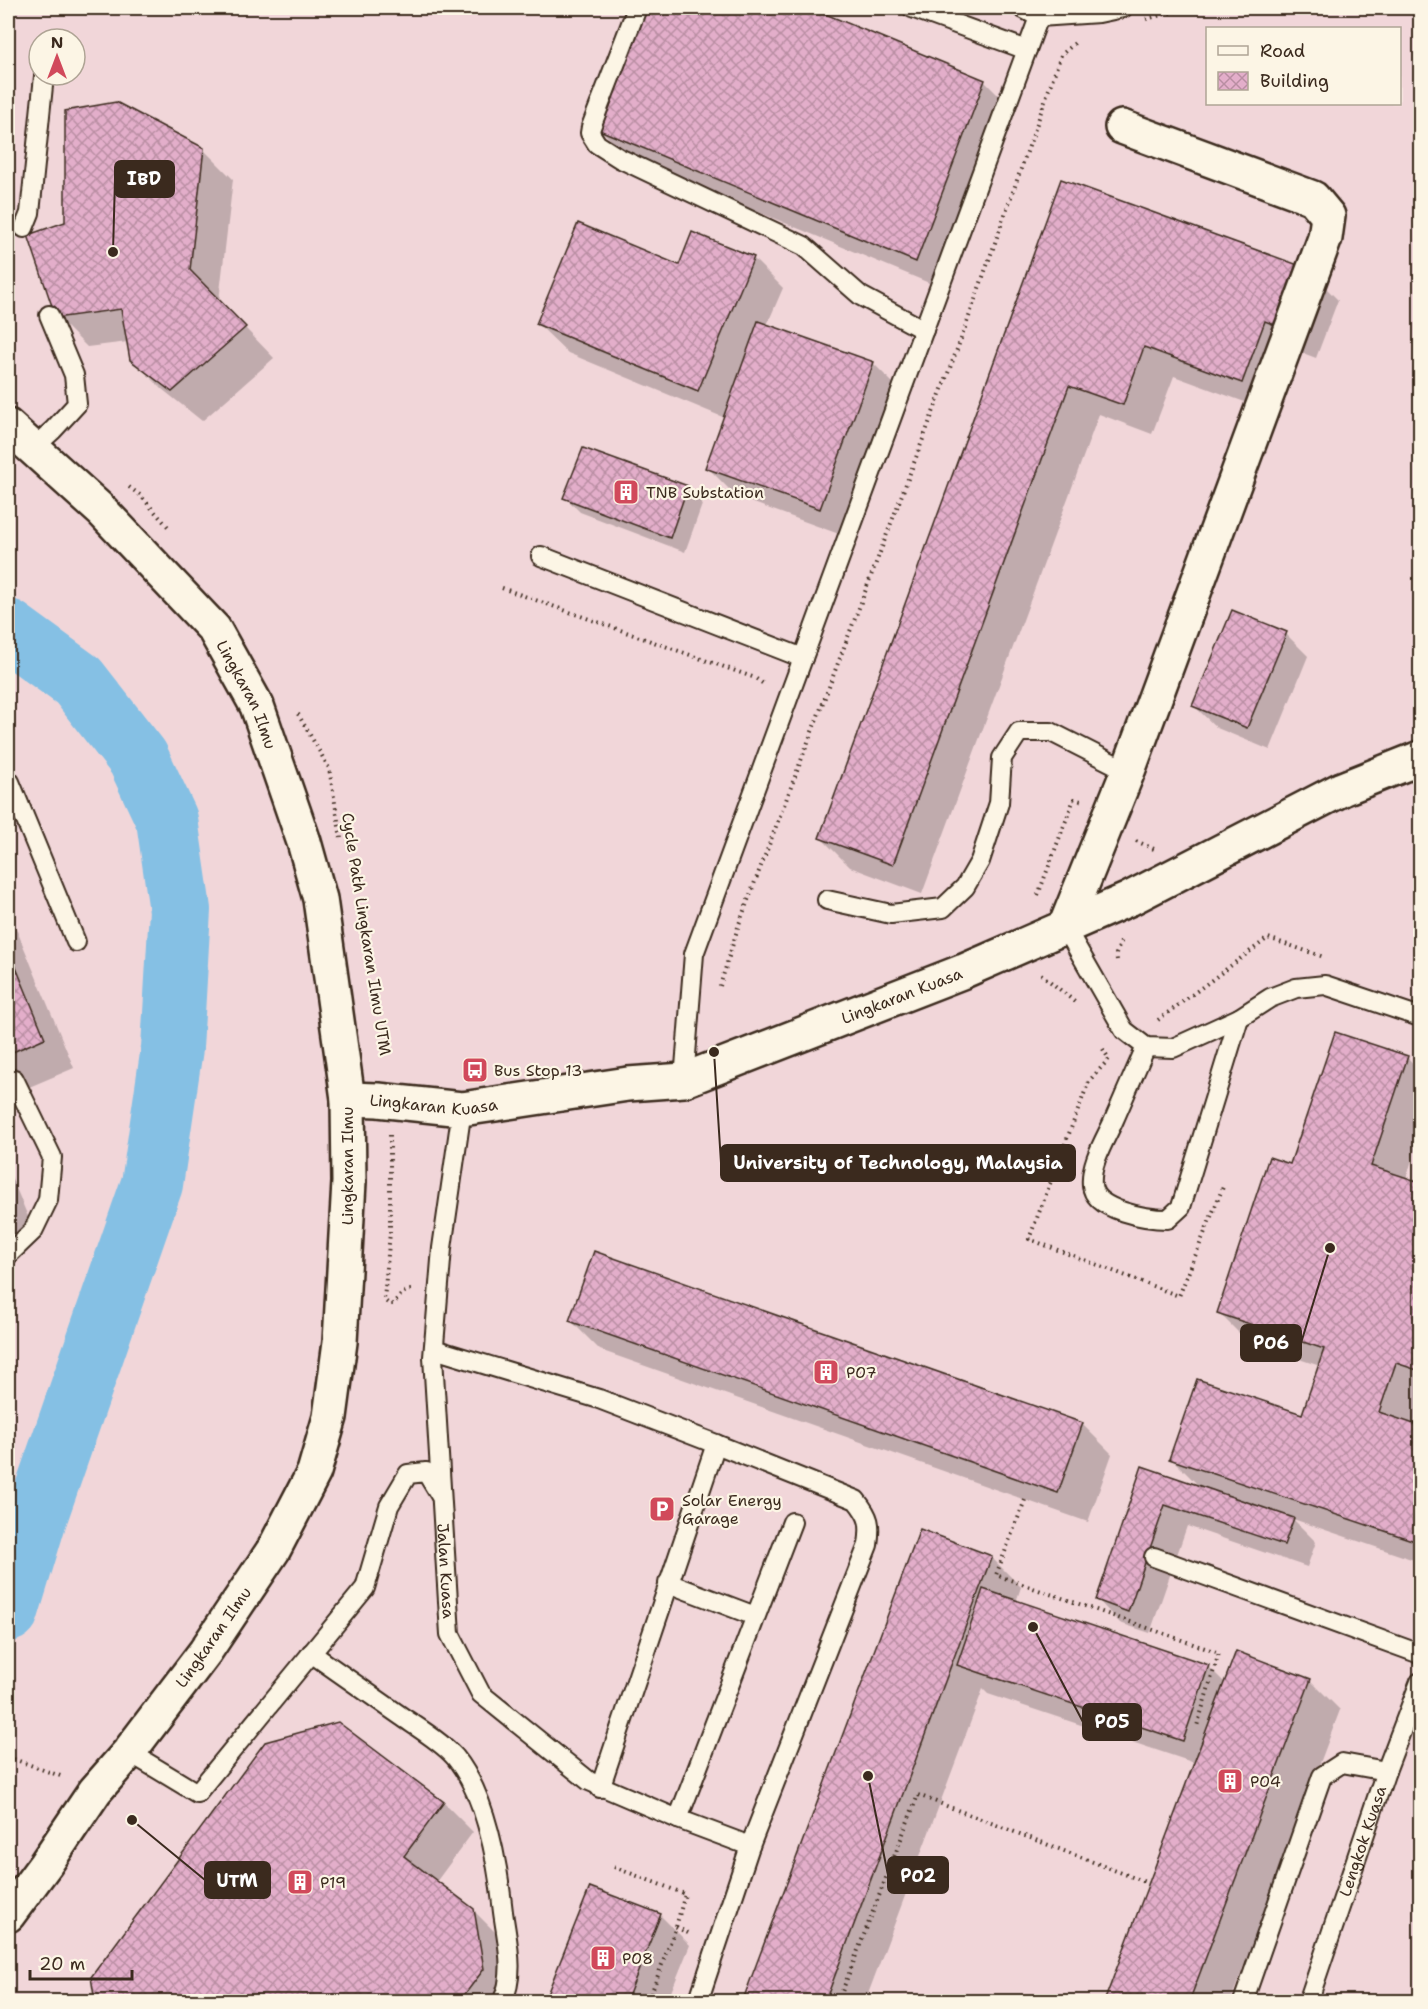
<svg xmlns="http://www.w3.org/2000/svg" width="1428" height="2009" font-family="'Shantell Sans',sans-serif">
<defs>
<pattern id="building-cross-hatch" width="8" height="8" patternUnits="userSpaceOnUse" patternTransform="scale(1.5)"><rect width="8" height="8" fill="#e3aeca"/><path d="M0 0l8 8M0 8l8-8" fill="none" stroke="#b98ea3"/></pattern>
</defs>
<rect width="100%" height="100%" fill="#f7e7e0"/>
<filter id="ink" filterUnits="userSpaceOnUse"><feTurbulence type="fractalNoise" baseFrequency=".0167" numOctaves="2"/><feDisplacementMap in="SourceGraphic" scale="12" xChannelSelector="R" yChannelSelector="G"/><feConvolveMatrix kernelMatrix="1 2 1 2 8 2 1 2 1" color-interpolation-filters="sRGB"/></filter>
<g filter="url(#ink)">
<path fill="#f1d6d9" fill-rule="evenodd" d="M8 8H1420V2001H8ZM1208 28H1400V104H1208ZM39 39H75V75H39Z"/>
<g fill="#0003">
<polygon points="648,8 807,8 984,81 1014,111 946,290 629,158 599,128"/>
<polygon points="203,149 233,179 219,301 274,358 202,421 162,389 132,359 128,342 87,347 58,318 67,223"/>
<polygon points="1062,181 1308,270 1338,300 1316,358 1295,350 1272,412 1174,376 1152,434 1099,414 922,894 850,867 820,837"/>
<polygon points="753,258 783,288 767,325 873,363 903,393 850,538 737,497 707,467 725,418 568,353 538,324 680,267"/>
<polygon points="687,487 703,502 685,552 580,512 565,497"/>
<polygon points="1286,634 1308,656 1270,750 1217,728 1194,706"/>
<polygon points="8,909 74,1068 8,1096"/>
<polygon points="1407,1057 1420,1071 1420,1135 1406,1179 1420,1184 1420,1407 1414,1426 1420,1428 1420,1562 1293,1519 1316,1542 1307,1567 1187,1526 1150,1633 1120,1623 1098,1600 1143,1468 1200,1487 1171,1458 1303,1416 1320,1366 1248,1342 1218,1312 1291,1166"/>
<polygon points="8,1169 34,1231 8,1241"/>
<polygon points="570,1320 1082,1424 1112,1454 1088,1522 600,1350"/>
<polygon points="991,1557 1021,1587 1016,1602 1208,1666 1225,1683 1310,1680 1340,1710 1230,2002 1106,2002 1195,1763 988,1694 983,1689 865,2002 751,2002 746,1996"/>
<polygon points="338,1724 444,1803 473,1832 436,1882 473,1910 503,1940 513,1999 512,2002 96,2002"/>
<polygon points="660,1915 690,1945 667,2002 546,2002"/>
</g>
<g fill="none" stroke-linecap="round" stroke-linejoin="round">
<polyline stroke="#85c0e4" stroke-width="62" points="8,630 78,681 138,758 167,820 180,910 172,1048 152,1184 36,1518 8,1611"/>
</g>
<g fill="url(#building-cross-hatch)" stroke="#3b2a1e" stroke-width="1.5">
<polygon points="646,8 811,8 985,80 916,262 597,129"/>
<polygon points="116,102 204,148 190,270 246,327 172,392 130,360 121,309 56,318 28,235 65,222 65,111"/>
<polygon points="1061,179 1309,269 1287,330 1265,321 1242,383 1144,347 1123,405 1069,386 893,865 819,838"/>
<polygon points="578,223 679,265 692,232 754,257 698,391 536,324"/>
<polygon points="758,321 874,362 820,509 705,468"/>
<polygon points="583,448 688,486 670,538 563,498"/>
<polygon points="1232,610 1287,632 1247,728 1192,706"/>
<polygon points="8,948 45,1038 8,1054"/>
<polygon points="1335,1032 1408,1056 1371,1166 1420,1182 1420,1371 1396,1363 1379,1412 1420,1426 1420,1526 1415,1541 1169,1459 1197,1379 1302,1414 1324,1349 1217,1313 1269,1157 1290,1164"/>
<polygon points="594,1251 1083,1423 1058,1493 569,1321"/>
<polygon points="1142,1466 1294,1518 1284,1545 1165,1505 1128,1612 1096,1600"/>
<polygon points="920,1529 992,1556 825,2002 756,2002 744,1997"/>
<polygon points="983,1589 1209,1665 1183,1741 957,1665"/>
<polygon points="1236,1651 1311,1679 1189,2002 1104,2002"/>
<polygon points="338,1722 444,1802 404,1856 474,1909 484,1969 459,2002 95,2002 91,1977 265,1742"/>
<polygon points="590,1887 661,1914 626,2002 544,2002"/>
</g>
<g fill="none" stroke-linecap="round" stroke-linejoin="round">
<g stroke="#3b2a1e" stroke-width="22">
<g id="service">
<polyline points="637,8 591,127 590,133 597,144 619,158 804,246 861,296 924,330"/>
<polyline points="912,8 1027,50"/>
<polyline points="1022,8 1039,17 1099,13 1123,8"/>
<polyline points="24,228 30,213 44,76"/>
<polyline points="33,448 53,430 77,404 74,375 49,315"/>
<polyline points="541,556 803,658"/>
<polyline points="8,782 10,782 76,942"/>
<polyline points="827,900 891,914 943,908 965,887 980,861 999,803 1002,758 1019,732 1051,732 1128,771"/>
<polyline points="1065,927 1124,1030 1146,1047 1173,1048 1239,1018 1270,998 1296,988 1325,985 1420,1017"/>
<path d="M1146 1047C1135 1071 1125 1095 1114 1120 1105 1140 1090 1163 1092 1185 1094 1211 1148 1219 1168 1219L1181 1207 1239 1018"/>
<polyline points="684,1080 694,954 1039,17"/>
<path id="s1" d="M462 1109 442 1248 433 1357 450 1634 481 1694 589 1781 678 1819 750 1846 698 2002"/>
<polyline points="8,1255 33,1231 48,1200 52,1157 14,1079"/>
<polyline points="434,1349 599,1399 716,1444 600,1788"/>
<path d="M716 1444 856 1500C870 1517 871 1524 868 1545L750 1846"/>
<polyline points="1154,1557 1420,1654"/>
<polyline points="668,1583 755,1616"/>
<path d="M311 1653C341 1674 371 1695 401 1716 417 1727 442 1742 455 1757 486 1795 498 1865 503 1912 507 1942 516 1974 502 2002"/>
<polyline points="129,1752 197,1793 365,1588 389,1506 408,1474 426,1472 440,1495"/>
<polyline points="678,1819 792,1522"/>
<polyline points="1243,2002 1322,1776 1342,1763 1386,1771"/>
<path id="s2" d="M1308 2002 1386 1771 1420 1682"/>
</g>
</g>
<g stroke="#3b2a1e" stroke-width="38">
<g id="minor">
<polyline points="1065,927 1128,771 1325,238 1328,216 1313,198 1122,127"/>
<path id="s3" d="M348 1099 378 1100 462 1109 628 1084 684 1080 964 971 1129 899 1342 789 1420 758"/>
</g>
</g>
<g stroke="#3b2a1e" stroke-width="38">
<g id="tertiary">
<path id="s4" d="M8 426 102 511 214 629 257 706 304 842 320 899 348 1099 349 1182 340 1342 330 1417 314 1472 274 1549 205 1652 129 1752 95 1791 45 1865 8 1915"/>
</g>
</g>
<g stroke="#3b2a1e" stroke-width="4" stroke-dasharray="1.5 4.5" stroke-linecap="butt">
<polyline points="1146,19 1189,8"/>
<polyline points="129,487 140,495 170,529"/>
<polyline points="502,588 755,678 765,685"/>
<polyline points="298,714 329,768 341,838"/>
<polyline points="1136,841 1154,849"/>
<polyline points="1038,895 1074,799 1081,801"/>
<polyline points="1117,960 1116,954 1122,939"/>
<polyline points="1041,974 1075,1002"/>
<polyline points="720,986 739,924 964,331 1061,55 1077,41"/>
<polyline points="1158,1020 1268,938 1324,957"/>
<polyline points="1103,1049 1109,1059 1089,1081 1029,1239 1179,1296 1223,1187"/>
<path d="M390 1135V1232L384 1300 389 1304H394C399 1297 403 1290 412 1290"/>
<polyline points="1025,1500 996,1575 1219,1653 1197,1726"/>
<polyline points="8,1757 63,1777"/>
<polyline points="614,1867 685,1894 676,1927 648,2002"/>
<polyline points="676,1927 692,1935"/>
<polyline points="838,2002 918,1795 1148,1883"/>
</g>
<use href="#service" stroke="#fcf5e5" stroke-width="18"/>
<use href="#minor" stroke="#fcf5e5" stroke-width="33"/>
<use href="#tertiary" stroke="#fcf5e5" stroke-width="33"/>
</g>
</g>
<defs>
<g id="building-square" transform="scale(1.35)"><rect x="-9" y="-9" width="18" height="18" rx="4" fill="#d1495b" stroke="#fcf5e5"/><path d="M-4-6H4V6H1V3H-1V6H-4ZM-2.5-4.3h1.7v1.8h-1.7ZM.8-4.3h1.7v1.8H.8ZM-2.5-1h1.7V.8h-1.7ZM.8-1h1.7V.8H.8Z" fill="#fff"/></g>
<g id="bus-square" transform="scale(1.35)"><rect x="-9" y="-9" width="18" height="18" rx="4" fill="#d1495b" stroke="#fcf5e5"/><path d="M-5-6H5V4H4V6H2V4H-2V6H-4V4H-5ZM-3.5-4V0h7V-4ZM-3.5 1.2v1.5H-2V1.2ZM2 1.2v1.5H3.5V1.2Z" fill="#fff"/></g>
<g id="parking-square" transform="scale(1.35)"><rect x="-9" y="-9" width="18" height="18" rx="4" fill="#d1495b" stroke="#fcf5e5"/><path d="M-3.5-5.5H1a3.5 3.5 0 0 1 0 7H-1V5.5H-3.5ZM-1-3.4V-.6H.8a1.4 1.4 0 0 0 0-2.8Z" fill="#fff"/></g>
</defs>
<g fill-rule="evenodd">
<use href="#building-square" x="626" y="492"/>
<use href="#bus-square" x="475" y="1070"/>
<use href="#building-square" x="826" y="1372"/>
<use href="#parking-square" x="662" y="1509"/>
<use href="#building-square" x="1230" y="1781"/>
<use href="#building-square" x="300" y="1882"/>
<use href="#building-square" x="603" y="1958"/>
</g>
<g text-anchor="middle" stroke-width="4.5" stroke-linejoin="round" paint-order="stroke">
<g font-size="16" fill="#3b2a1e" stroke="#fcf5e5" text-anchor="start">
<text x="646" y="498">TNB Substation</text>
<text x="494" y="1076">Bus Stop 13</text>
<text x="846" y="1378">P07</text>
<text x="682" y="1506">Solar Energy<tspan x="682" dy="18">Garage</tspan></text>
<text x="1250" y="1787">P04</text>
<text x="320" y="1888">P19</text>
<text x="622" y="1964">P08</text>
</g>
<g font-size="16" fill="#3b2a1e" stroke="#fcf5e5">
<text dy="6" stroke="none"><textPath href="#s4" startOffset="363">Lingkaran Ilmu</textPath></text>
<text transform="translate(367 934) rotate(81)" y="6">Cycle Path Lingkaran Ilmu UTM</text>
<text dy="6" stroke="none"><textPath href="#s3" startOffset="572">Lingkaran Kuasa</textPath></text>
<text dy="6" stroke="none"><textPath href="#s3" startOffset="86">Lingkaran Kuasa</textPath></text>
<text transform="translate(347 1166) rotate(-90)" y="6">Lingkaran Ilmu</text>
<text dy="6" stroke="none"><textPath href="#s1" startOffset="464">Jalan Kuasa</textPath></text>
<text transform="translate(213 1637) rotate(-55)" y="6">Lingkaran Ilmu</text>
<text dy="6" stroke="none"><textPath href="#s2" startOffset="170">Lengkok Kuasa</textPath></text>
</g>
</g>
<path fill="none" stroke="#3b2a1e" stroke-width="2" d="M113 252L115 179M714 1052L721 1163M1330 1248L1301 1343M1033 1627L1083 1722M868 1776L888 1875M132 1820L205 1880"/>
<g fill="#3b2a1e" stroke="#fcf5e5" stroke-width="2">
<circle cx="113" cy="252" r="6"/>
<circle cx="714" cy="1052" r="6"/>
<circle cx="1330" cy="1248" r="6"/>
<circle cx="1033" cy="1627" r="6"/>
<circle cx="868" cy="1776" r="6"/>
<circle cx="132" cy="1820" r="6"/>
</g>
<g fill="#3b2a1e" stroke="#3b2a1e" stroke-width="2">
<rect x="115" y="161" width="59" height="36" rx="6"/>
<rect x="721" y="1145" width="354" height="36" rx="6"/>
<rect x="1241" y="1325" width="60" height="36" rx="6"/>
<rect x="1083" y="1704" width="58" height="36" rx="6"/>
<rect x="888" y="1857" width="60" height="36" rx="6"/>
<rect x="205" y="1862" width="65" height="36" rx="6"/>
</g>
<g font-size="18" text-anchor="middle" font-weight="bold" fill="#fff">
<text x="144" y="185">IBD</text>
<text x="898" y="1169">University of Technology, Malaysia</text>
<text x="1271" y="1349">P06</text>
<text x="1112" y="1728">P05</text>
<text x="918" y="1882">P02</text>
<text x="237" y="1887">UTM</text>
</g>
<rect width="1428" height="2009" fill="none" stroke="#fcf5e5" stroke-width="30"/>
<rect x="15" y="15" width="1398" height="1979" fill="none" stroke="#3b2a1e" stroke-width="2" filter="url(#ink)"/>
<rect x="1206" y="27" width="195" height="78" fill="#fcf5e5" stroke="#afa495" stroke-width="1.5"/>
<rect x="1218" y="46" width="30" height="9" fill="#fcf5e5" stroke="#afa495" stroke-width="1.5"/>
<text x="1260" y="57" font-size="18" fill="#3b2a1e">Road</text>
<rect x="1218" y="72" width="30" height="18" fill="url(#building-cross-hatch)" stroke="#afa495" stroke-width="1.5"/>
<text x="1260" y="87" font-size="18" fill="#3b2a1e">Building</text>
<g transform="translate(57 57)"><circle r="28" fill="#fcf5e5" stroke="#afa495" stroke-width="1.5"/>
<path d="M0-4.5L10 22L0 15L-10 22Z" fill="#d1495b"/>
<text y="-9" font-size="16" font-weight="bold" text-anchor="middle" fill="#3b2a1e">N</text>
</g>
<path d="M30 1970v9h102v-9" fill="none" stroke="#3b2a1e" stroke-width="3"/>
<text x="39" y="1970" font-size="18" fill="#3b2a1e" stroke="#fcf5e5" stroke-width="4.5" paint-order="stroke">20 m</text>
</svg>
